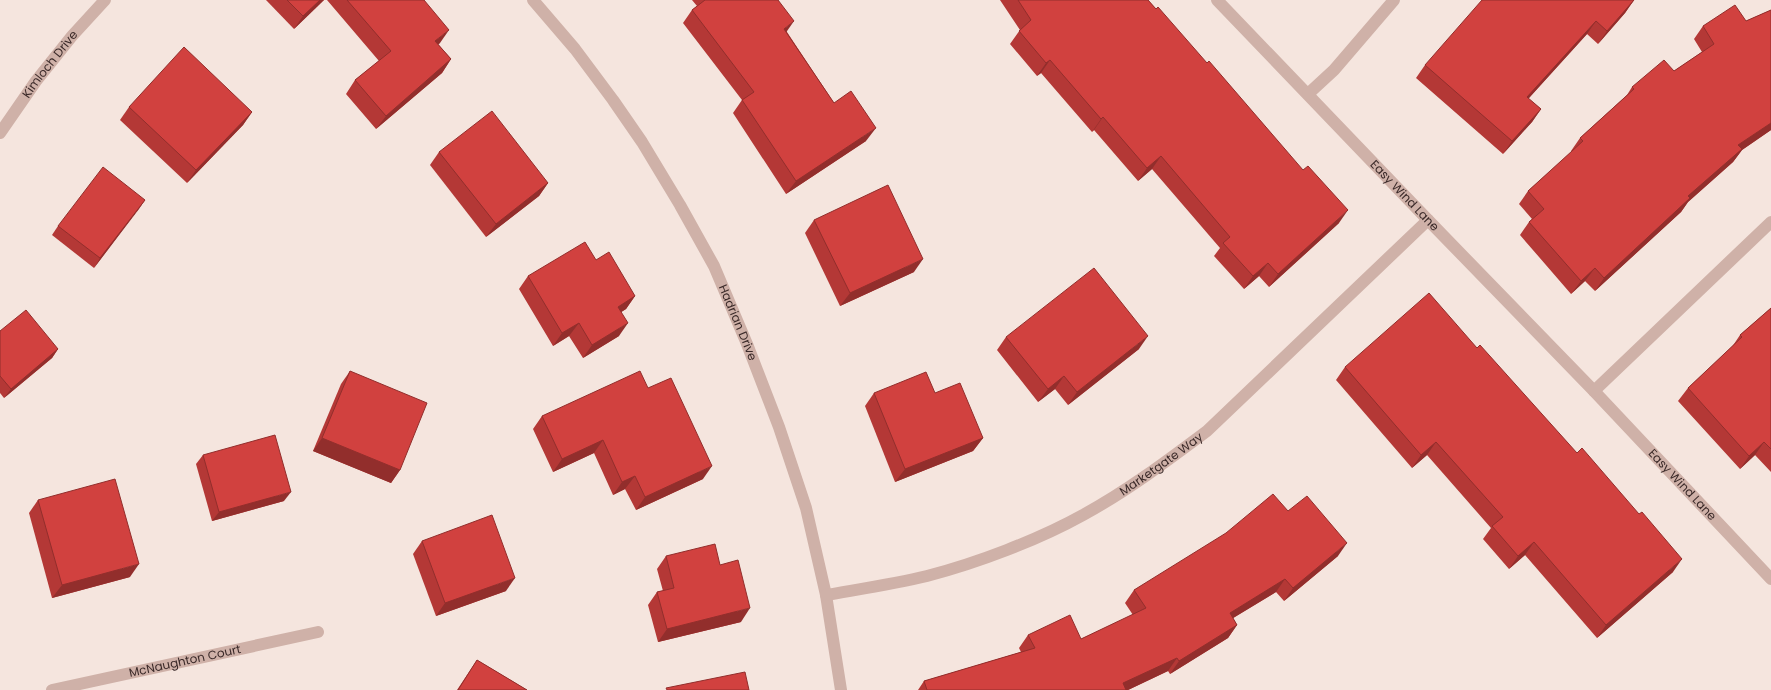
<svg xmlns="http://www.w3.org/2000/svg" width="1771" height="690" font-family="Poppins,sans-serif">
<rect width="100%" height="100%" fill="#f5e5de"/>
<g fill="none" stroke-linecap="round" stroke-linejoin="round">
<g stroke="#cfb1a8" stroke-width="12">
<path id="s1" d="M533 0 575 49 613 100 642 142 680 205 714 266 747 344 779 427 806 508 826 595 841 690"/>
<path id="s2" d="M1217 0 1428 220 1594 391 1771 579"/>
<polyline points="1308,94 1334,70 1394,0"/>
<path id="s3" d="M0 133 36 81 72 36 105 0"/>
<polyline points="1594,391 1771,222"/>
<path id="s4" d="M826 595C860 589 894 584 927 576 977 563 1038 540 1083 515 1127 491 1167 461 1207 431L1428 220"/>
<path id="s5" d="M52 690 318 632"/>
</g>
</g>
<g fill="#b43836">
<polygon points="266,0 324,0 294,29"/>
<polygon points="327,0 424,0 440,43 438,44 451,59 442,73 376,129 346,94 355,80 379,61"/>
<polygon points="692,0 778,0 787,32 834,103 866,141 786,194 733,113 742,100 683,23 692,10 697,6"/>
<polygon points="1000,0 1148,0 1339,223 1269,287 1259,276 1244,289 1214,256 1220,248 1152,169 1138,181 1094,130 1092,132 1041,73 1037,76 1010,44 1020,30"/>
<polygon points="1634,0 1625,13 1598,44 1587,34 1528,99 1541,109 1532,122 1503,154 1416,78 1425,65"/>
<polygon points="1771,10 1771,130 1742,150 1733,162 1688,202 1681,212 1595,291 1585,281 1571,294 1520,235 1529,222 1532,219 1519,204 1528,191 1572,152 1571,151 1580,138 1627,95 1632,87 1674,71 1702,52 1694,39 1703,26 1746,21"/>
<polygon points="129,107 252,112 243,125 187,183 120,120"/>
<polygon points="439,152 548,183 539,196 486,237 430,165"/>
<polygon points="145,200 94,268 52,235 58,226"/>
<polygon points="814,220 914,272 840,306 805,233"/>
<polygon points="596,260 635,296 626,309 621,312 619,336 583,358 569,336 553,346 519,289 528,276"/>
<polygon points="1771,308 1771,472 1755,455 1740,469 1678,401 1688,388 1732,347 1740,335"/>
<polygon points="0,331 58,349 52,358 4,398 0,393"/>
<polygon points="1006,337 1139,349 1068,405 1055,389 1038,402 997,350"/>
<polygon points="1345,367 1673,572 1597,638 1525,555 1509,569 1483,539 1491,528 1427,455 1412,468 1336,380"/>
<polygon points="350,371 400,470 391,483 313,451 341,384"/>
<polygon points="648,388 703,479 636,510 625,489 613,495 594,453 553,472 533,429 542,416"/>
<polygon points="874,393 935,393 983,438 973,451 895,482 865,406"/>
<polygon points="203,455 284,501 212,521 196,464"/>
<polygon points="38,500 130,577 52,598 29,513"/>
<polygon points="1288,511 1338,556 1284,601 1276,592 1233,618 1237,625 1228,638 1170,674 1168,671 1128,690 918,690 924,681 1021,652 1019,648 1028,635 1081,639 1133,615 1125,603 1134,590"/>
<polygon points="422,541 506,591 436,616 413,554"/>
<polygon points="666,556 720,565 741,622 658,642 648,605 657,592 663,591 657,569"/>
<polygon points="477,660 527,690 457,690"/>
</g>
<g fill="#922e2c">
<polygon points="320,0 324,0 294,29 303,16"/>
<polygon points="1634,0 1625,13 1598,44 1607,31"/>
<polygon points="794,21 785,34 784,29"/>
<polygon points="1596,21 1587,34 1518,110 1527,97"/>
<polygon points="449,30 440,43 426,54 435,41"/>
<polygon points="451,59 442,73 376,129 386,116"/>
<polygon points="1050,60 1041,73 1037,76 1046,63"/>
<polygon points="1541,109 1532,122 1503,154 1512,141"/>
<polygon points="252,112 243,125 187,183 196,170"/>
<polygon points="1103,117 1094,130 1092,132 1101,119"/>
<polygon points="1771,123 1771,130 1742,150 1733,162 1688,202 1681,212 1595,291 1604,278 1688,196 1738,145"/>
<polygon points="876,128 866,141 786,194 796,181"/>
<polygon points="1161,156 1152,169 1138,181 1147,168"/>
<polygon points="548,183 539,196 486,237 496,224"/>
<polygon points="145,200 139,209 94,268 100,258"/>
<polygon points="1348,210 1339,223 1269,287 1278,274"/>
<polygon points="923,259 914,272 840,306 850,293"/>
<polygon points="1268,263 1259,276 1244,289 1253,276"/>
<polygon points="1595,268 1585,281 1571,294 1581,281"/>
<polygon points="635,296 626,309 609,320 618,307"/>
<polygon points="579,323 569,336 553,346 562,333"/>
<polygon points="628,323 619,336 583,358 592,345"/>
<polygon points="1148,336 1139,349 1068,405 1077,392"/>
<polygon points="58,349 52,358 4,398 11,389"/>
<polygon points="1064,376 1055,389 1038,402 1048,389"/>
<polygon points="322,438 400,470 391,483 313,451"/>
<polygon points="983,438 973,451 895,482 905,469"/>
<polygon points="603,440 594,453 553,472 562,459"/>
<polygon points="1436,442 1427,455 1412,468 1421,455"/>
<polygon points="1764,442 1755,455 1740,469 1749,456"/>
<polygon points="712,466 703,479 636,510 645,497"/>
<polygon points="635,476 625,489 613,495 622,482"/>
<polygon points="291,492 284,501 212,521 219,512"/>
<polygon points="1534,542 1525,555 1509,569 1518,556"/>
<polygon points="1347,543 1338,556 1284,601 1293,588"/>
<polygon points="1682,559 1673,572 1597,638 1606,625"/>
<polygon points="139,564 130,577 52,598 62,585"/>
<polygon points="515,578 506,591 436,616 445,603"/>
<polygon points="1285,579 1276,592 1220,626 1230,613"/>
<polygon points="750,608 741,622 658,642 667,629"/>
<polygon points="1237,625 1228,638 1170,674 1179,661"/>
<polygon points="1177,658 1168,671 1128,690 1118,690 1123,683"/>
</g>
<g fill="#d1413f" stroke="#922e2c">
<polygon points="287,0 320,0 303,16"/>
<polygon points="347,0 424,0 449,30 435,41 451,59 386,116 355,80 391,51"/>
<polygon points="705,0 778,0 794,21 784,29 834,103 851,91 876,128 796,181 742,100 754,92 692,10"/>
<polygon points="1018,0 1148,0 1156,9 1158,7 1207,63 1209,61 1303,170 1308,166 1348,210 1278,274 1268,263 1253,276 1223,243 1230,237 1161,156 1147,168 1103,117 1101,119 1050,60 1046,63 1019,31 1031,20"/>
<polygon points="1482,0 1634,0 1607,31 1596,21 1527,97 1541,109 1512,141 1425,65"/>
<polygon points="1735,5 1746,21 1771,10 1771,123 1738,145 1742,149 1688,196 1690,198 1604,278 1595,268 1581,281 1529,222 1544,209 1528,191 1583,141 1580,138 1634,89 1632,87 1664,60 1674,71 1714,44 1703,26"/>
<polygon points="184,47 252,112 196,170 129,107"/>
<polygon points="492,111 548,183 496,224 439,152"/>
<polygon points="103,167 145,200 100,258 58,226"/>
<polygon points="888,185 923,259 850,293 814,220"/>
<polygon points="585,242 596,260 609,252 635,296 618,307 628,323 592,345 579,323 562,333 528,276"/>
<polygon points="1094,268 1148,336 1077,392 1064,376 1048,389 1006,337"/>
<polygon points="1429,293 1477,348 1480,345 1577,453 1582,448 1639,514 1642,512 1682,559 1606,625 1534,542 1518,556 1492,526 1503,517 1436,442 1421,455 1345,367"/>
<polygon points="1771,308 1771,449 1764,442 1749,456 1688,388 1742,337 1740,335"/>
<polygon points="26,310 58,349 11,389 0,376 0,331"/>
<polygon points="350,371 427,403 400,470 322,438"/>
<polygon points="640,371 648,388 671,378 712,466 645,497 635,476 622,482 603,440 562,459 542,416"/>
<polygon points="926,372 935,393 960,383 983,438 905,469 874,393"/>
<polygon points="275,435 291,492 219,512 203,455"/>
<polygon points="115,479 139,564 62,585 38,500"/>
<polygon points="1273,494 1288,511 1307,496 1347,543 1293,588 1285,579 1230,613 1237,625 1179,661 1177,658 1123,683 1126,690 927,690 924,681 1035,648 1028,635 1070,615 1081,639 1146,608 1134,590 1226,533"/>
<polygon points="492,515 515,578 445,603 422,541"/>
<polygon points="715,544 720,565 738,560 750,608 667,629 657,592 674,588 666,556"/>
<polygon points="477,660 527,690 458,690"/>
<polygon points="745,672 749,690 667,690 666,688"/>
</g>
<g text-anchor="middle" stroke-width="5" stroke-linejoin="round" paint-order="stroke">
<g font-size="12" fill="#3b2a29" stroke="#fcf0eb">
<text dy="4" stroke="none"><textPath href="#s3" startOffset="85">Kimloch Drive</textPath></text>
<text dy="4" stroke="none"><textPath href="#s2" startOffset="271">Easy Wind Lane</textPath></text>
<text dy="4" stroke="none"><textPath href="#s1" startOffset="384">Hadrian Drive</textPath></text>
<text dy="4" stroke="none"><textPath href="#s4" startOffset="364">Marketgate Way</textPath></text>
<text dy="4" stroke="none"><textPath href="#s2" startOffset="672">Easy Wind Lane</textPath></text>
<text dy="4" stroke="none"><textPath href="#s5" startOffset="136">McNaughton Court</textPath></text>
</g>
</g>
</svg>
